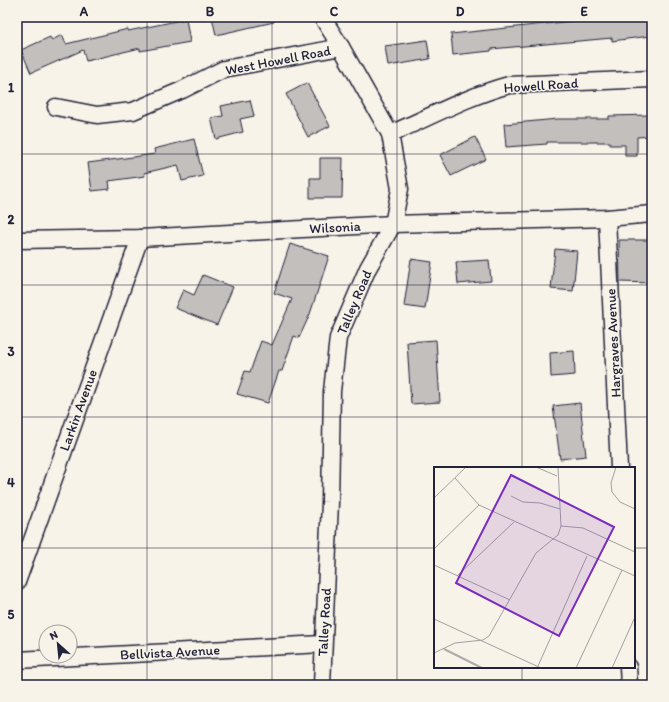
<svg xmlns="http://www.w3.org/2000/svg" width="669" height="702" font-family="Itim,sans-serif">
<rect width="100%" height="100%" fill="#f7f3e8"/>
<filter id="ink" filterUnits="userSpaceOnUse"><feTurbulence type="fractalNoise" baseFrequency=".025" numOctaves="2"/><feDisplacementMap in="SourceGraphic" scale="8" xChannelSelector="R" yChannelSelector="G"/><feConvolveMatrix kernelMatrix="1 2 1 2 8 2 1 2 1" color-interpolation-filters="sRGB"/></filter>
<g filter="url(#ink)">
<g fill="#c2bfbd" stroke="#22223b">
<polygon points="212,17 274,17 274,22 216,35"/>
<polygon points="617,17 648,17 650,36 612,41 612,38 491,49 491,51 453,55 451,34 591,19 592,21 617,18"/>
<polygon points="186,19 190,42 140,51 140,48 86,61 83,50 31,73 21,50 50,37 52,40 62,35 66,44 128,29 128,31"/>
<polygon points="427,40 430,59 388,66 385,46"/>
<polygon points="307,83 330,126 308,137 286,94"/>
<polygon points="250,100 254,116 240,119 243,132 216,139 211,118 223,116 221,106"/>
<polygon points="651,115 651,136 637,137 637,156 625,156 625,145 610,145 610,142 547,142 547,144 506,147 504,124 558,119 609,119 609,116"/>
<polygon points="475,137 486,159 451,176 440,155"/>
<polygon points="194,139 203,176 182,181 178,165 144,173 145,176 109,181 110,189 92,191 88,163 155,154 154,149"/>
<polygon points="320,158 343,158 342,198 310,198 310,178 320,178"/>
<polygon points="619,240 652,240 652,283 620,282"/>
<polygon points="290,244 329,256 310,314 299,338 294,336 282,371 279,371 268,403 237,394 245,371 250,372 261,341 272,345 292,299 274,293"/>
<polygon points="555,249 577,251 573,291 551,289"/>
<polygon points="411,259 432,262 425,309 404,306"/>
<polygon points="489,260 491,281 458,284 456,262"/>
<polygon points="203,275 233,287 217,325 175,308 183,290 194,295"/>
<polygon points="436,340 440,402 411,404 407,342"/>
<polygon points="574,351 575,375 551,377 550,353"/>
<polygon points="580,403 586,456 560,459 553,406"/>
</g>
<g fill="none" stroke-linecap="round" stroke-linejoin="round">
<g stroke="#22223b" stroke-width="19">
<g id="minor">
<polyline points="56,107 97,115 133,111 182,90 224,69 341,47"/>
<path d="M390 134C430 117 468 96 509 85L652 79"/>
<polyline points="607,218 619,468"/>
<polyline points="17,240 140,238 393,224 607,218 652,214"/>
<polyline points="17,582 140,238"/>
<polyline points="17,660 323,644"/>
<polyline points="628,667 629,685"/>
<polyline points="322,685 330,502 332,391 338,338 368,268 393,224 400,189 390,134 341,47 322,17"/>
</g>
</g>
<use href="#minor" stroke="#f7f3e8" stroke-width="16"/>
</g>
</g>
<path fill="none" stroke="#22223b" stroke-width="1" stroke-opacity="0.55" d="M147 17V685M272 17V685M397 17V685M522 17V468M17 154H652M17 285H652M17 417H652M17 548H435M634 548H652M522 667V685"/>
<g text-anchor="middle" stroke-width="3" stroke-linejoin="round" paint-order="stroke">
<g font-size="14" fill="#22223b" stroke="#f7f3e8">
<text transform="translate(278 60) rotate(-11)" y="5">West Howell Road</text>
<text transform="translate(541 85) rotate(-4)" y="5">Howell Road</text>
<text transform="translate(335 227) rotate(-3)" y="5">Wilsonia</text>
<text transform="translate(354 302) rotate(-67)" y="5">Talley Road</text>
<text transform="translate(613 343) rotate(-93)" y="5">Hargraves Avenue</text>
<text transform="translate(78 410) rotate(-70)" y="5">Larkin Avenue</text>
<text transform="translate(324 622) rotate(-87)" y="5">Talley Road</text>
<text transform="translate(170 652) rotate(-3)" y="5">Bellvista Avenue</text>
</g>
</g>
<g transform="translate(434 467)">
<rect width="201" height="201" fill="#f7f3e8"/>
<path fill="none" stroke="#aeabad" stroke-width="2" d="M10 182 48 201"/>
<path fill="none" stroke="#a29fa3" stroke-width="1" d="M102 0 123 9M182 0 177 16 178 25 186 35 201 42M21 11 45 38 201 109M77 29 89 35 106 36 126 42M0 31 32 0M127 59 149 61 201 85M0 82 45 38M0 98 76 133M23 109 80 55M0 152 107 201M0 186 21 176 49 173 55 169 102 86 124 68 127 59 124 0M104 199 153 89M142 201 188 103M178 201 201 150"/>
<path fill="#7b2cbf" fill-opacity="0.15" stroke="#7b2cbf" stroke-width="2" d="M77 8 180 60 125 169 22 116Z"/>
<rect width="201" height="201" fill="none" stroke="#22223b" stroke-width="2"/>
</g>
<rect width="669" height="702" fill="none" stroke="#f7f3e8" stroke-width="44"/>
<g transform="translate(58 644) rotate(333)"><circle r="19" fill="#f7f3e8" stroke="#a29fa3"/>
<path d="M0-3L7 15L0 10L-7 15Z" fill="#22223b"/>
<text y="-6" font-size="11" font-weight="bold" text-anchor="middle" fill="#22223b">N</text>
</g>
<rect x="22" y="22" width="625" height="658" fill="none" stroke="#22223b" stroke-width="1.5"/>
<g font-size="13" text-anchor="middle" font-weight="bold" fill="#22223b">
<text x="84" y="16">A</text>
<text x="210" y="16">B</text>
<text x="334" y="16">C</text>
<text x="460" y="16">D</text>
<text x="584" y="16">E</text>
<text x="11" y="92">1</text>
<text x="11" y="224">2</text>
<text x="11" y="356">3</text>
<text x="11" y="487">4</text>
<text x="11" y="619">5</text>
</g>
</svg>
